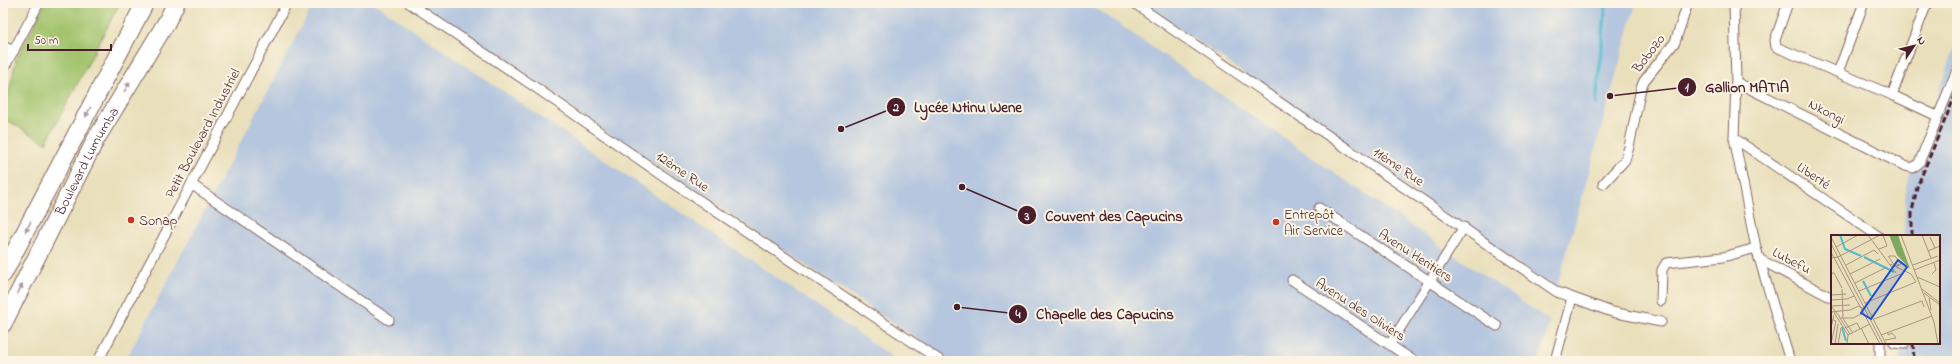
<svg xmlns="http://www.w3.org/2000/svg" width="1960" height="364" font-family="'Indie Flower',sans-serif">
<rect width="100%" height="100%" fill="#fcf5e5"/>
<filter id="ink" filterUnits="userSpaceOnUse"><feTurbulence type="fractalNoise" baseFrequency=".025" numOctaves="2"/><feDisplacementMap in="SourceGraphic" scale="8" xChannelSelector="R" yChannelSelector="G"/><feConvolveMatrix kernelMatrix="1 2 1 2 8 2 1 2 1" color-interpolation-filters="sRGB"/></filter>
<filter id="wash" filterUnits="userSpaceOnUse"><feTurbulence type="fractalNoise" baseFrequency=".012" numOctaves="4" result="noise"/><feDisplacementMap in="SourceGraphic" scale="16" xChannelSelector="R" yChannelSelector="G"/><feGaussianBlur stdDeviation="0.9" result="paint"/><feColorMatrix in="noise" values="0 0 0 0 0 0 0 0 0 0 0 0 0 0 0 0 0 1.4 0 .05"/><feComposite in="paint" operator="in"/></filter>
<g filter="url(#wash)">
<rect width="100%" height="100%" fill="#e9dfbb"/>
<g fill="#b5c6de">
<polygon points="314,3 374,3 898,361 125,361"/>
<polygon points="413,3 1088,3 1550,321 1539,361 950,361"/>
<polygon points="1143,3 1636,3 1556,291 1464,227"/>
<polygon points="1957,42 1957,361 1900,361 1901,343 1939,343 1939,236 1904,236 1906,185"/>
</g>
<polygon fill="#a0c26a" stroke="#75704a" points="45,3 120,3 46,143 3,118 16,60"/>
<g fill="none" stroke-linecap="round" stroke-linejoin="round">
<polyline stroke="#4fbacb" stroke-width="3.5" points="1596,104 1606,3"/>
</g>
</g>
<g filter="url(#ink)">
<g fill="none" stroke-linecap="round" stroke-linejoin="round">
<g stroke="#82625d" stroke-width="11">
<g id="street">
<polyline points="409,3 532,85 672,182 941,361"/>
<polyline points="1134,3 1557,292 1612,312 1661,322"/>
<polyline points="1734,3 1736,82 1734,138 1756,248 1790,361"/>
<polyline points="1788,3 1775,40 1776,47 1892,95"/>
<polyline points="1927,3 1892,95 1937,116"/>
<polyline points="3,46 14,51"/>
<polyline points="3,70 39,3"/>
<polyline points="1838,72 1864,3"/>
<polyline points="1736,82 1905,166 1913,168 1919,163 1957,70"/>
<polyline points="1734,138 1878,236"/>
<polyline points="191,184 389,320"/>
<polyline points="1603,184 1625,160 1629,147 1641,88 1644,81 1675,42 1688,3"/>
<polyline points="1319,208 1497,326"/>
<polyline points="1759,259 1832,298"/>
<polyline points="1292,280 1414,361"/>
<polyline points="1661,301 1662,270 1666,263 1723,257 1756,248"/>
<polyline points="1894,343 1904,344"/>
<polyline points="1390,344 1464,227"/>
<polyline points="98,361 287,3"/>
<polyline points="1555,361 1572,298"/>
<polyline points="1880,361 1880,343"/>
</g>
</g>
<g stroke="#82625d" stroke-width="19">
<g id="highway">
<polyline points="3,274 145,3"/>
<path id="s1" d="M3 324 96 139 166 23 176 3"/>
</g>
</g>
<use href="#street" stroke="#fff" stroke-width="9"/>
<use href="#highway" stroke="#fff" stroke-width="17"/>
<g stroke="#4a1f2b" stroke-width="3" stroke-dasharray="6 3" stroke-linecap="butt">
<polyline points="1912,236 1912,212 1917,187 1957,91"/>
<polyline points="1913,343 1914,361"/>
</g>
</g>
<defs><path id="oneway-solid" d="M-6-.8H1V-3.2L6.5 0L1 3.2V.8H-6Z"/></defs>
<g fill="#ae9aa0">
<use href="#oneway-solid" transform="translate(127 87) rotate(-59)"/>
<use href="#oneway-solid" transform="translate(88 112) rotate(117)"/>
<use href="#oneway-solid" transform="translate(28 227) rotate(118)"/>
<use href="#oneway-solid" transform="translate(20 289) rotate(-63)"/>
</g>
</g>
<g fill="#c8321e" stroke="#fcf5e5" stroke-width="1.5">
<circle cx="131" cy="220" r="4"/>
<circle cx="1276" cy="222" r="4"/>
</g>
<g text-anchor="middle" stroke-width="4" stroke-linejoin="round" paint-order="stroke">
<g font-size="14" fill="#4a1f2b" stroke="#fcf5e5">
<text transform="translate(1648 53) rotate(-53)" y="5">Bobozo</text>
<text transform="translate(1827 111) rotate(27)" y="5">Nkongi</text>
<text transform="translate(202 133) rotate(-62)" y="5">Petit Boulevard Industriel</text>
<text dy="5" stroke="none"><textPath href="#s1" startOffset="183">Boulevard Lumumba</textPath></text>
<text transform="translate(1399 166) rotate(34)" y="5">11ème Rue</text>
<text transform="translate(683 171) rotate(34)" y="5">12ème Rue</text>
<text transform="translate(1814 175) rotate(34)" y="5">Liberté</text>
<text transform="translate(1416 255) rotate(33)" y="5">Avenu Heritiers</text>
<text transform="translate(1792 260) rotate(28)" y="5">Lubefu</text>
<text transform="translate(1361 309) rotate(33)" y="5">Avenu des Oliviers</text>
</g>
<g font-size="14" fill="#4a1f2b" stroke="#fcf5e5" text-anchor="start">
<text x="1284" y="219">Entrepôt<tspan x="1284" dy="16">Air Service</tspan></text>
<text x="139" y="225">Sonap</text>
</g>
</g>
<g transform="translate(1831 235)">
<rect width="109" height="109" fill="#e9dfbb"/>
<path d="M58 0H67L79 34 66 20Z" fill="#80a85e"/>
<path fill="none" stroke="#4fbacb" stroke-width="2" d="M9 0 14 14 30 21M33 22 63 37M32 46 40 61M11 92 15 106"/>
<path fill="none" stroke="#a99281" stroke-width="1" d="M37 0 65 38M70 0 103 87 107 109M91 0 100 23M0 2 55 109M99 2 104 13M0 9 52 109M5 12 27 0M48 14 56 11 52 0M97 16 109 11M0 17 49 109M57 21 64 31 68 29M58 21H64L70 29 65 32M0 23 7 22 49 0M15 30 43 15 47 19M82 30 107 21M83 35 109 25M0 38H3L11 53M19 39 49 24M101 39 105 35 103 28M86 42 109 52M24 48 56 32M11 54 12 82M91 54 109 68M28 56 70 39M93 58 109 70M0 60 15 59M98 63 100 75M0 65 16 64 23 61M34 68 85 47 80 39 59 29M0 71 19 70M0 71 9 82M2 76 17 100 16 109M0 77 19 75 28 71 33 74M11 82 22 98M8 83H22L32 78M9 83 19 99M0 84 5 86 0 109M43 84 91 66 93 72M0 93 3 80M14 93 26 88 29 94M30 93 38 109M17 100 39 89M50 100 101 81M54 105 65 103 61 98 57 100V98M4 109 7 89M7 109 10 93"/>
<path fill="#1d4ed8" fill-opacity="0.15" stroke="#1d4ed8" stroke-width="2" d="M67 25 76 32 40 84 30 78Z"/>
<rect width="109" height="109" fill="none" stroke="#4a1f2b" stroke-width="2"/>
</g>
<path fill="none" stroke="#4a1f2b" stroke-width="1.5" d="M1610 96L1687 87M841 129L896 107M962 187L1027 215M957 307L1018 314"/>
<g fill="#4a1f2b" stroke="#fcf5e5" stroke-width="1.5">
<circle cx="1610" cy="96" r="4"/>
<circle cx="841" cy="129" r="4"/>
<circle cx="962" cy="187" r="4"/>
<circle cx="957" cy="307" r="4"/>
<circle cx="1687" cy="87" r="10"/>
<circle cx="896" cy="107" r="10"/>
<circle cx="1027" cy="215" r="10"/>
<circle cx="1018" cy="314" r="10"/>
</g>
<g font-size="12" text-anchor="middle" font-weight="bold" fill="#fff">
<text x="1687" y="91">1</text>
<text x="896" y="111">2</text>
<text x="1027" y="220">3</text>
<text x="1018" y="318">4</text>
</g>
<g font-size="15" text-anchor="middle" font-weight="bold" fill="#4a1f2b" stroke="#fcf5e5" stroke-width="4" stroke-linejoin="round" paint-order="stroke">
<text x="1747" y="92">Gallion MATIA</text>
<text x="968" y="112">Lycée Ntinu Wene</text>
<text x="1114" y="221">Couvent des Capucins</text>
<text x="1105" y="319">Chapelle des Capucins</text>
</g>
<rect width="1960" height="364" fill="none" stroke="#fcf5e5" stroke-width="16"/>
<g transform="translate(1914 46) rotate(55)" stroke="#fcf5e5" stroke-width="3" paint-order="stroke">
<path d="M0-3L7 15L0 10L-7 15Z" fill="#4a1f2b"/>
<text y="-6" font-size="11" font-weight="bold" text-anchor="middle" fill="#4a1f2b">N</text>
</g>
<path d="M28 44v6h83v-6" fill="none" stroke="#4a1f2b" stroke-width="2"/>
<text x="34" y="44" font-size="12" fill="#4a1f2b" stroke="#fcf5e5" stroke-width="3" paint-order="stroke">50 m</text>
</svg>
